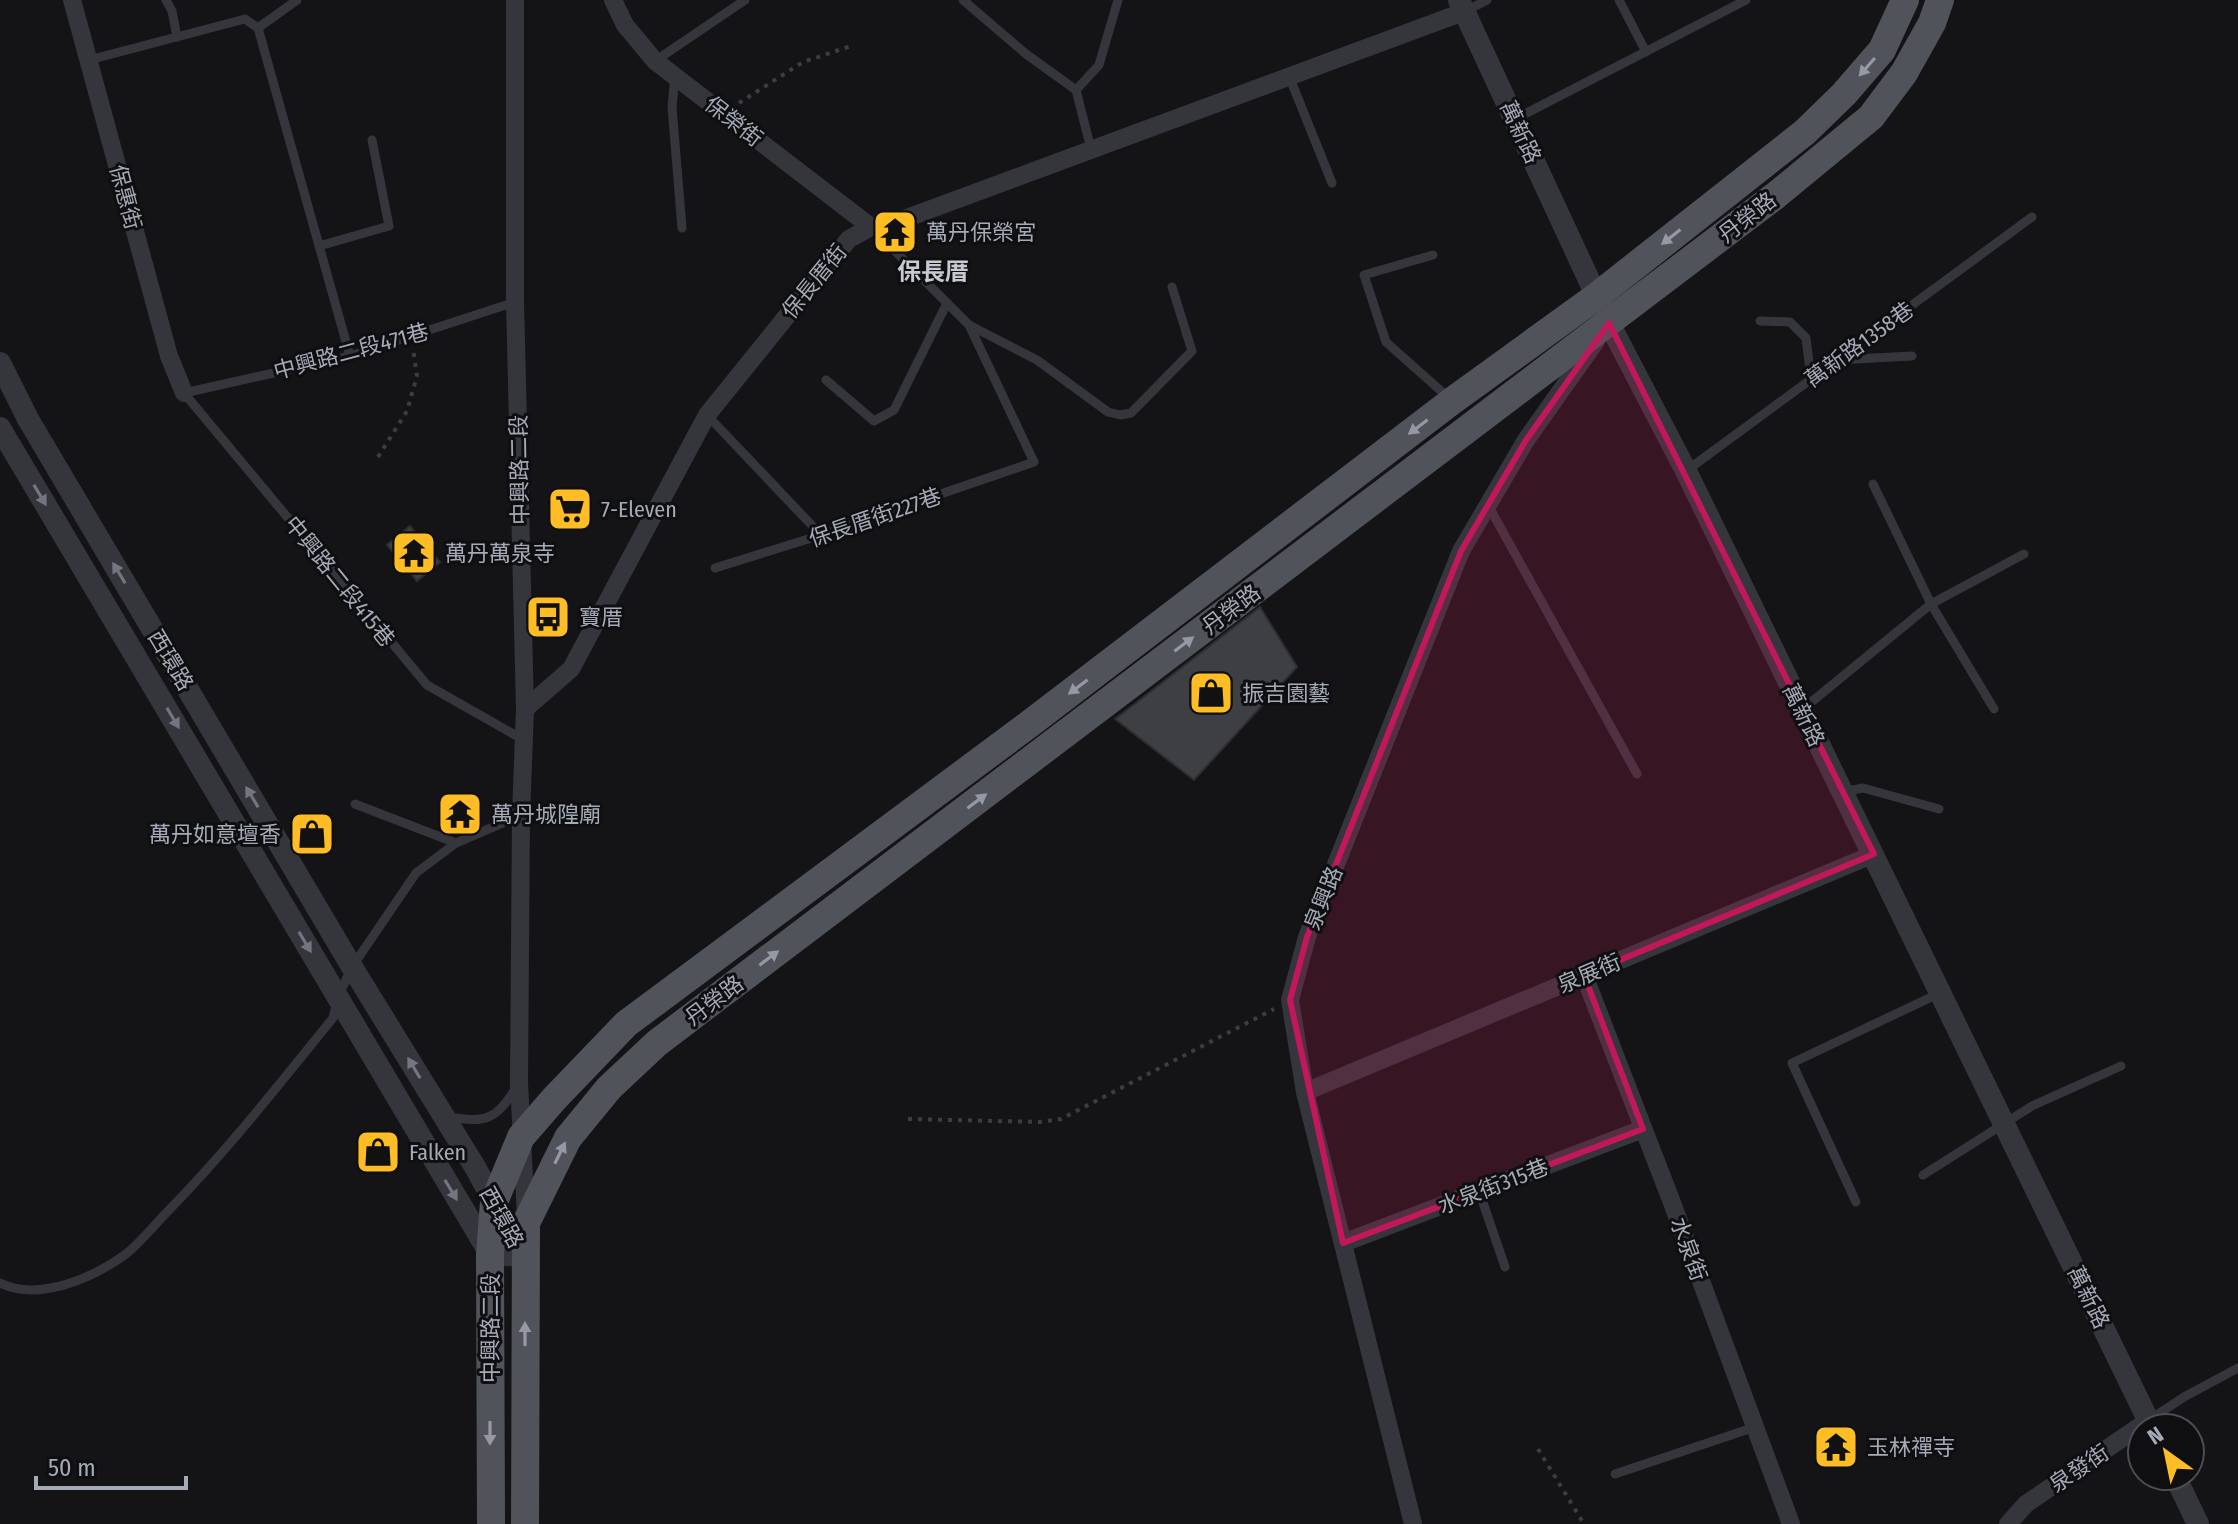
<svg xmlns="http://www.w3.org/2000/svg" width="2238" height="1524" font-family="'Fira Sans Condensed','Noto Sans TC',sans-serif">
<rect width="100%" height="100%" fill="#141416"/>
<g fill="#3e3f43" stroke="#2e2e32" stroke-width="2">
<polygon points="410,526 440,562 417,581 387,545"/>
<polygon points="1260,607 1297,667 1194,780 1115,719"/>
</g>
<g fill="none" stroke-linecap="round" stroke-linejoin="round">
<g stroke="#3b3d43" stroke-width="4" stroke-dasharray="4 6" stroke-linecap="butt">
<polyline points="739,103 803,62 854,45"/>
<polyline points="378,457 407,411 417,376 413,349"/>
<polyline points="908,1119 1040,1122 1061,1119 1274,1009"/>
<polyline points="1538,1449 1584,1524"/>
</g>
<g stroke="#35363c" stroke-width="9">
<polyline points="166,0 172,11 177,37"/>
<polyline points="963,0 1026,54 1076,90 1091,149"/>
<polyline points="1619,0 1646,52"/>
<polyline points="1466,11 1487,0"/>
<polyline points="258,28 350,356"/>
<polyline points="89,60 245,19 258,28 297,0"/>
<polyline points="655,61 745,0"/>
<polyline points="675,76 672,107 682,228"/>
<polyline points="1289,76 1332,183"/>
<polyline points="1076,90 1099,65 1118,0"/>
<polyline points="1515,119 1746,0"/>
<polyline points="319,246 389,226 372,140"/>
<polyline points="1433,255 1364,275 1386,342 1450,399"/>
<polyline points="515,302 350,356 184,393 427,685 522,739"/>
<polyline points="1760,321 1790,322 1806,338 1811,379"/>
<polyline points="969,325 1037,360 1108,412 1120,415 1131,413 1192,351 1172,287"/>
<polyline points="1836,360 1912,356"/>
<polyline points="826,380 874,421 894,410 947,303"/>
<polyline points="707,415 821,535"/>
<polyline points="1686,471 2032,217"/>
<polyline points="1873,484 1931,604 1994,709"/>
<polyline points="1488,505 1637,774"/>
<polyline points="715,568 821,535 1034,462 969,325 871,227"/>
<polyline points="1804,708 1931,604 2024,554"/>
<polyline points="1842,792 1863,788 1939,809"/>
<polyline points="355,804 456,843 521,815"/>
<path d="M448 1117C487 1123 496 1120 517 1086"/>
<polyline points="1923,1175 2032,1106 2121,1066"/>
<polyline points="1479,1191 1505,1267"/>
<polyline points="1856,1202 1792,1063 1940,993"/>
<path d="M0 1283C39 1302 93 1278 126 1254 142 1241 155 1224 169 1210 228 1150 280 1083 333 1018L338 997 352 967 416 873 456 843"/>
<polyline points="2149,1420 2184,1397 2238,1368"/>
<polyline points="1615,1474 1755,1427"/>
</g>
<g stroke="#35363c" stroke-width="18">
<polyline points="72,0 169,356 184,393"/>
<polyline points="515,0 515,302 525,709 521,815 519,1083 526,1217"/>
<polyline points="613,0 625,25 655,61 871,227"/>
<polyline points="525,709 571,669 707,415 849,239 871,227 888,225 1466,11"/>
<polyline points="1584,975 1671,1200 1791,1524"/>
<polyline points="1305,1092 1874,854"/>
<polyline points="1343,1243 1643,1129"/>
<polyline points="1413,1524 1305,1092 1290,1000 1307,937 1461,551 1526,440 1596,341"/>
<polyline points="2008,1524 2026,1504 2149,1420"/>
</g>
<g stroke="#35363c" stroke-width="22">
<polyline points="1459,0 1609,323 1686,471 2152,1428"/>
<polyline points="0,363 28,419 352,967 475,1167 524,1256"/>
<polyline points="0,428 490,1254 524,1256"/>
<polyline points="2175,1476 2198,1524"/>
</g>
<g stroke="#51535b" stroke-width="28">
<polyline points="491,1524 490,1254 494,1202 521,1137 554,1099 626,1024 1028,725 1452,401 1597,296 1805,132 1844,94 1882,50 1905,0"/>
<polyline points="525,1524 526,1223 568,1138 609,1088 657,1043 1775,196 1871,117 1904,73 1932,23 1940,0"/>
</g>
</g>
<defs><path id="oneway-solid" d="M-6-.8H1V-3.2L6.5 0L1 3.2V.8H-6Z" transform="scale(2)"/></defs>
<g fill="#9499a5">
<use href="#oneway-solid" transform="translate(1867 67) rotate(131)"/>
<use href="#oneway-solid" transform="translate(1671 237) rotate(142)"/>
<use href="#oneway-solid" transform="translate(1418 427) rotate(143)"/>
<use href="#oneway-solid" transform="translate(1184 644) rotate(-37)"/>
<use href="#oneway-solid" transform="translate(1078 687) rotate(143)"/>
<use href="#oneway-solid" transform="translate(977 801) rotate(-37)"/>
<use href="#oneway-solid" transform="translate(769 958) rotate(-37)"/>
<use href="#oneway-solid" transform="translate(560 1153) rotate(-64)"/>
<use href="#oneway-solid" transform="translate(525 1334) rotate(-90)"/>
<use href="#oneway-solid" transform="translate(490 1433) rotate(90)"/>
</g>
<g fill="#737680">
<use href="#oneway-solid" transform="translate(40 495) rotate(59)"/>
<use href="#oneway-solid" transform="translate(119 573) rotate(-121)"/>
<use href="#oneway-solid" transform="translate(173 718) rotate(59)"/>
<use href="#oneway-solid" transform="translate(252 797) rotate(-121)"/>
<use href="#oneway-solid" transform="translate(305 942) rotate(59)"/>
<use href="#oneway-solid" transform="translate(414 1068) rotate(-121)"/>
<use href="#oneway-solid" transform="translate(451 1190) rotate(59)"/>
</g>
<path fill="#c2185b" fill-opacity="0.2" stroke="#c2185b" stroke-width="6" stroke-linejoin="round" d="M1609 323 1874 854 1584 975 1643 1129 1343 1243 1290 1000 1307 937 1461 551 1526 440Z"/>
<defs>
<g id="temple-square" transform="scale(2.3)"><rect x="-9" y="-9" width="18" height="18" rx="4" fill="#febd24" stroke="#0f0f11"/><path d="M0-6L5-2H3V0L6.5 2.5H4V6H1.5V3h-3V6H-4V2.5H-6.5L-3 0V-2H-5Z" fill="#111"/></g>
<g id="supermarket-square" transform="scale(2.3)"><rect x="-9" y="-9" width="18" height="18" rx="4" fill="#febd24" stroke="#0f0f11"/><path d="M-6-5.5h2.5l.6 2H6L4.5 2H-2.5L-4.4-4H-6ZM-1.5 3.2a1.3 1.3 0 1 0 .1 0ZM3 3.2a1.3 1.3 0 1 0 .1 0Z" fill="#111"/></g>
<g id="bus-square" transform="scale(2.3)"><rect x="-9" y="-9" width="18" height="18" rx="4" fill="#febd24" stroke="#0f0f11"/><path d="M-5-6H5V4H4V6H2V4H-2V6H-4V4H-5ZM-3.5-4V0h7V-4ZM-3.5 1.2v1.5H-2V1.2ZM2 1.2v1.5H3.5V1.2Z" fill="#111"/></g>
<g id="shop-square" transform="scale(2.3)"><rect x="-9" y="-9" width="18" height="18" rx="4" fill="#febd24" stroke="#0f0f11"/><path d="M-5-2.5h2.3a2.7 3.5 0 0 1 5.4 0H5L5.5 6h-11ZM-1.5-2.5h3a1.5 2.3 0 0 0-3 0Z" fill="#111"/></g>
</defs>
<g fill-rule="evenodd">
<use href="#temple-square" x="895" y="232"/>
<use href="#supermarket-square" x="570" y="509"/>
<use href="#temple-square" x="414" y="553"/>
<use href="#bus-square" x="548" y="617"/>
<use href="#shop-square" x="1211" y="693"/>
<use href="#temple-square" x="460" y="814"/>
<use href="#shop-square" x="312" y="834"/>
<use href="#shop-square" x="378" y="1152"/>
<use href="#temple-square" x="1836" y="1447"/>
</g>
<g text-anchor="middle" stroke-width="6" stroke-linejoin="round" paint-order="stroke">
<g font-size="22" fill="#a5aab7" stroke="#0f0f11">
<text transform="translate(734 121) rotate(38)" y="8">保榮街</text>
<text transform="translate(1521 132) rotate(65)" y="8">萬新路</text>
<text transform="translate(126 197) rotate(75)" y="8">保惠街</text>
<text transform="translate(1747 217) rotate(-38)" y="8">丹榮路</text>
<text transform="translate(814 281) rotate(-51)" y="8">保長厝街</text>
<text transform="translate(1859 344) rotate(-36)" y="8">萬新路1358巷</text>
<text transform="translate(351 351) rotate(-15)" y="8">中興路二段471巷</text>
<text transform="translate(519 470) rotate(-91)" y="8">中興路二段</text>
<text transform="translate(875 517) rotate(-19)" y="8">保長厝街227巷</text>
<text transform="translate(340 581) rotate(51)" y="8">中興路二段415巷</text>
<text transform="translate(1231 609) rotate(-37)" y="8">丹榮路</text>
<text transform="translate(171 660) rotate(59)" y="8">西環路</text>
<text transform="translate(1804 715) rotate(64)" y="8">萬新路</text>
<text transform="translate(1323 898) rotate(-68)" y="8">泉興路</text>
<text transform="translate(1589 973) rotate(-23)" y="8">泉展街</text>
<text transform="translate(714 1000) rotate(-37)" y="8">丹榮路</text>
<text transform="translate(1493 1186) rotate(-21)" y="8">水泉街315巷</text>
<text transform="translate(502 1217) rotate(61)" y="8">西環路</text>
<text transform="translate(1689 1249) rotate(70)" y="8">水泉街</text>
<text transform="translate(2089 1297) rotate(64)" y="8">萬新路</text>
<text transform="translate(490 1328) rotate(-90)" y="8">中興路二段</text>
<text transform="translate(2079 1468) rotate(-34)" y="8">泉發街</text>
</g>
<g font-size="22" fill="#a5aab7" stroke="#0f0f11" text-anchor="start">
<text x="926" y="240">萬丹保榮宮</text>
<text x="601" y="517">7-Eleven</text>
<text x="445" y="561">萬丹萬泉寺</text>
<text x="579" y="625">寶厝</text>
<text x="1242" y="701">振吉園藝</text>
<text x="491" y="822">萬丹城隍廟</text>
<text x="281" y="842" text-anchor="end">萬丹如意壇香</text>
<text x="409" y="1160">Falken</text>
<text x="1867" y="1455">玉林禪寺</text>
</g>
<g font-size="24" font-weight="bold" fill="#c6c9d3" stroke="#0f0f11">
<text x="933" y="280">保長厝</text>
</g>
</g>
<g transform="translate(2166 1452) rotate(327)"><circle r="38" fill="#0f0f11" stroke="#4b4d53" stroke-width="2"/>
<path d="M0-6L14 30L0 20L-14 30Z" fill="#febd24"/>
<text y="-12" font-size="22" font-weight="bold" text-anchor="middle" fill="#a5aab7">N</text>
</g>
<path d="M36 1476v12h150v-12" fill="none" stroke="#a5aab7" stroke-width="4"/>
<text x="48" y="1476" font-size="24" fill="#a5aab7" stroke="#0f0f11" stroke-width="6" paint-order="stroke">50 m</text>
</svg>
